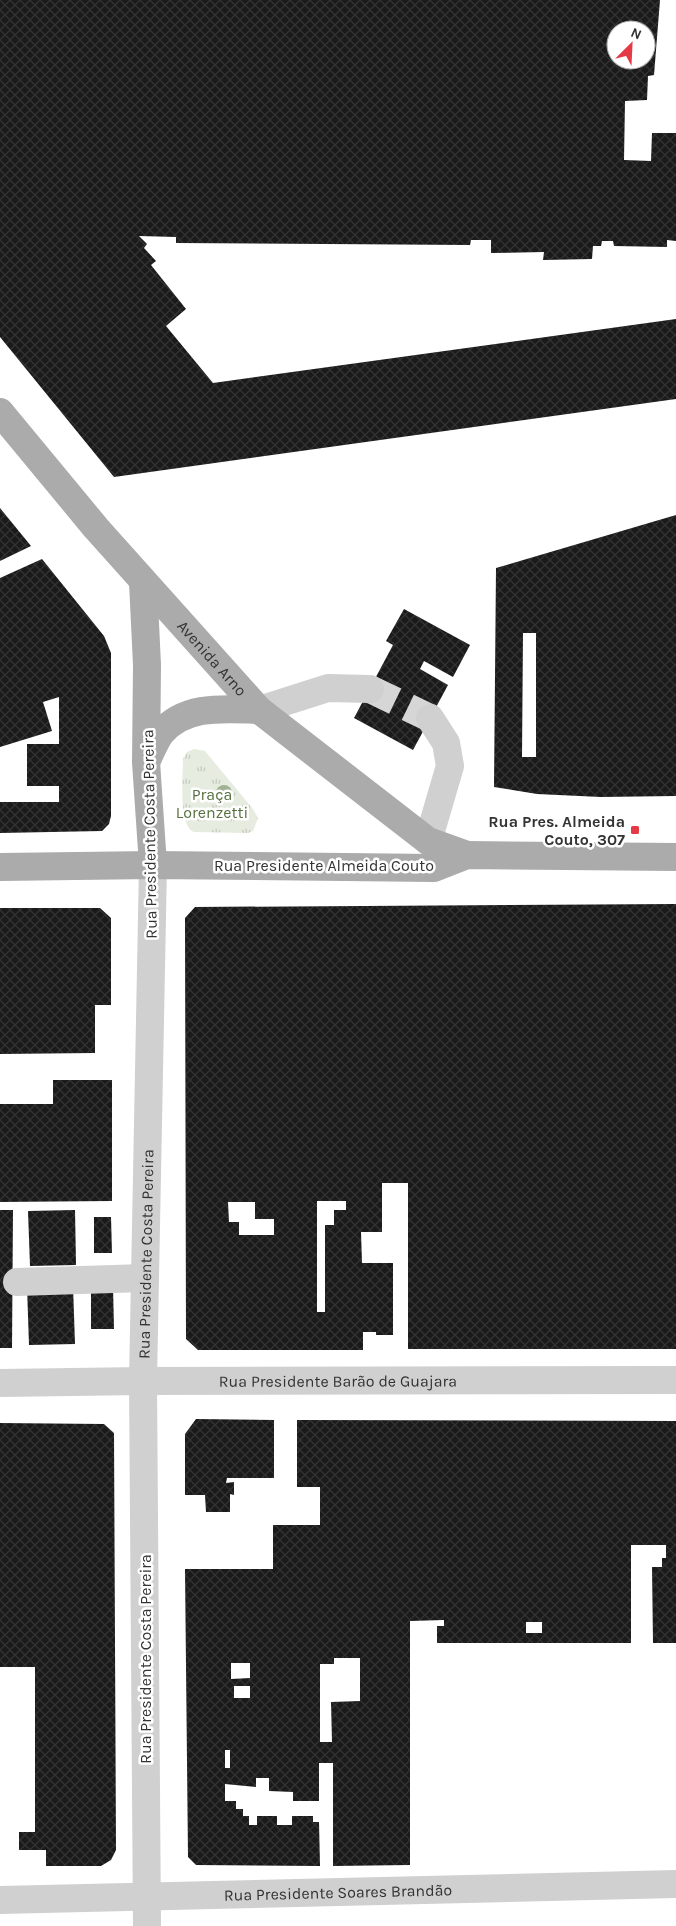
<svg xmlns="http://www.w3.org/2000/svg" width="676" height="1926" font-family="Karla,sans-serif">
<defs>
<pattern id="grass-tufts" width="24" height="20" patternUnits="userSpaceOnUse" patternTransform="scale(1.25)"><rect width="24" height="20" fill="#e6ecdf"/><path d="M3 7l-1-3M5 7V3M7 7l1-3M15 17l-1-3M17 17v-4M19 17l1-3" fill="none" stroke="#c6cbc0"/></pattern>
<pattern id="building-cross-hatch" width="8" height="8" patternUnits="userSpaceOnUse" patternTransform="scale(1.25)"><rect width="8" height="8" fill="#1a1a1a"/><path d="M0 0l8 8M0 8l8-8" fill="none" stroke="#333"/></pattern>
</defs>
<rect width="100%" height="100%" fill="#fff"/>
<path fill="url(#grass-tufts)" d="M194 749 205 751 253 809 258 818 253 831 248 833 194 832C178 826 183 775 183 759L187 752Z"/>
<g fill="url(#building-cross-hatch)" fill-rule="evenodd">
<path d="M0 0H660L654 75 648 76 647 100 625 101 624 160 651 161 652 133H676V241L667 240V247L614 246 613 241H602L601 246H593L592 259 543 260 544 252 491 253V240H471L470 245 176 243V237L139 236 147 244 144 248 156 261 151 265 186 309 166 326 213 383 676 319V399L114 477 0 337ZM616 30H646V60H616Z"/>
<polygon points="0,508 31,546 0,561"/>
<path d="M676 515V796L601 797 537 794 494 787 496 568ZM523 633H536V757H522Z"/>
<polygon points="42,559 104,636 111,653 111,816 109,824 102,831 0,833 0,802 59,802 59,786 27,786 27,744 59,744 59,697 43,702 52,731 0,747 0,578"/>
<polygon points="404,609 470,645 453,677 424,661 420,669 448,685 413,750 354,718 393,645 386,641"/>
<path d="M676 904V1349H408V1183H382V1232H361L362 1263H393V1335H376V1332H363V1350H198L186 1339 185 918 195 907ZM317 1201H346V1210H334V1225H325V1312H317ZM228 1202H255V1219H274V1235H239V1222H229Z"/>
<polygon points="0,908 100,908 111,918 111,1005 95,1005 95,1053 0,1054"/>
<polygon points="53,1080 112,1080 112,1201 0,1202 0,1104 53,1104"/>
<polygon points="0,1210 13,1210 12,1348 0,1348"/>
<polygon points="75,1210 76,1265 30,1266 28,1211"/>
<polygon points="94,1217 111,1217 112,1253 94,1253"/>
<polygon points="73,1286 75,1344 29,1345 27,1287"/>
<polygon points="91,1286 113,1286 114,1329 91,1329"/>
<polygon points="196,1419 274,1420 274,1478 227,1478 226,1483 234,1482 234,1495 230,1494 230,1512 206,1512 205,1495 185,1495 185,1434"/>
<path d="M297 1420 676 1421V1643H653L652 1567H662V1558H666V1545H631V1643H437V1626H444V1620L410 1621V1865L333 1866V1763H319V1801H293V1792L269 1791V1778H256V1787L225 1784V1801H236V1809H243V1816H249V1825H257V1816H277V1825H292V1816H313V1822H319L320 1866 196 1865 188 1857 185 1569H273V1525H320V1487H297ZM526 1622H542V1633H526ZM334 1658H360V1701L331 1702 332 1742H320V1664H334ZM231 1663H250V1678L231 1679ZM234 1686H250V1698H234ZM225 1750H230V1768H225Z"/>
<polygon points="0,1423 104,1424 114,1433 116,1850 111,1860 101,1866 46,1866 46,1850 19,1850 19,1832 35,1832 35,1667 0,1667"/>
</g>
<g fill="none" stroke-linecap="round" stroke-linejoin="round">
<polyline stroke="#d6d6d6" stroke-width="28" stroke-dasharray="28 14" stroke-linecap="butt" points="370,689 430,718"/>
<g stroke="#d0d0d0" stroke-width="28">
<polyline points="259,710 328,688 370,689"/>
<polyline points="428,841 450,766 446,743 430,718"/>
<polyline points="17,1282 145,1278"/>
<path id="s1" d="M0 1383 143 1381 676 1380"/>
<path id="s2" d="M0 1900 676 1884"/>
<path id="s3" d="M147 1926 143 1381 153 865"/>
</g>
<g stroke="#ababab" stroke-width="28">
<path id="s4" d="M0 412 96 528 259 710 428 841 467 855"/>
<polyline points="143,582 147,665 146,762 153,865"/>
<path d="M147 760C151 752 155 741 161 733 186 704 225 709 259 710"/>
<polyline points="0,867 153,865 434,868 467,855 676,857"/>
</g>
</g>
<circle fill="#a2b095" cx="224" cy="793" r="8"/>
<rect fill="#e63946" stroke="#fff" stroke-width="2" x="630" y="825" width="10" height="10" rx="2.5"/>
<g text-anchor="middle" stroke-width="5" stroke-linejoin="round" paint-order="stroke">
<g font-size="16" fill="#333" stroke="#fff">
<text dy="6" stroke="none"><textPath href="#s4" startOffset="325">Avenida Arno</textPath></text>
<text transform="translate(149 834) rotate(-91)" y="6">Rua Presidente Costa Pereira</text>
<text x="324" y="871">Rua Presidente Almeida Couto</text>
<text dy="6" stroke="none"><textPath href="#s3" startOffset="672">Rua Presidente Costa Pereira</textPath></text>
<text dy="6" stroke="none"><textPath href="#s1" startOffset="338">Rua Presidente Barão de Guajara</textPath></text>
<text transform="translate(145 1659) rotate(-90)" y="6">Rua Presidente Costa Pereira</text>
<text dy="6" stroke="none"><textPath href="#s2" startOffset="338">Rua Presidente Soares Brandão</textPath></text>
</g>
<g font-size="16" fill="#56703f" stroke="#fff">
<text x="212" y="800">Praça<tspan x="212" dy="18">Lorenzetti</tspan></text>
</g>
<g font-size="16" font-weight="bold" fill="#333" stroke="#fff" text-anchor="end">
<text x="625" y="827">Rua Pres. Almeida<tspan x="625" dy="18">Couto, 307</tspan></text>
</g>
</g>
<g transform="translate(631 45) rotate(24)"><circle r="24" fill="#ffffff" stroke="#adadad"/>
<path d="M0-4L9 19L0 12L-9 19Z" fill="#e63946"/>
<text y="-8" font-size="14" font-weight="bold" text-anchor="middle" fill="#333333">N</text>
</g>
</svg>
